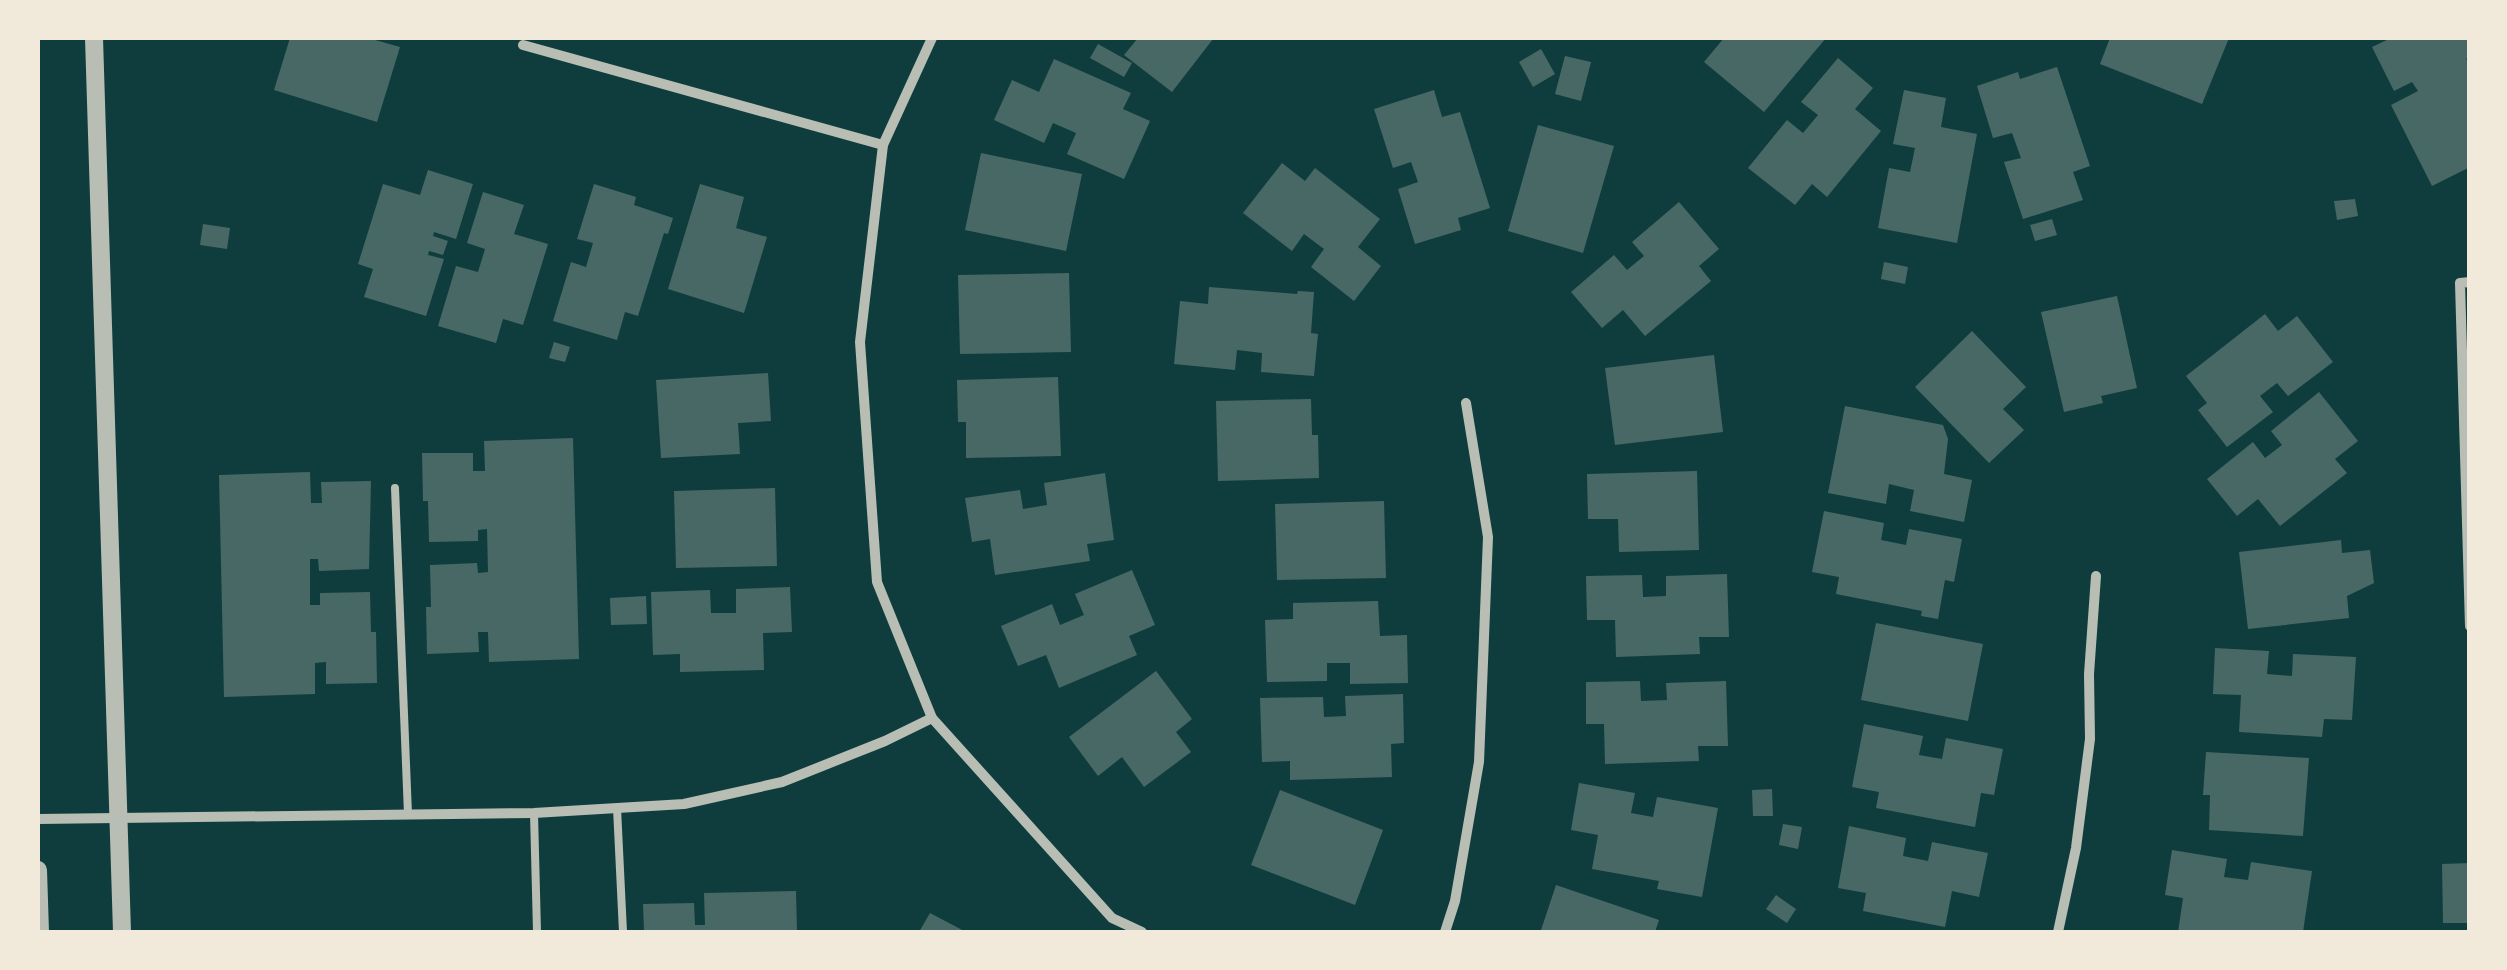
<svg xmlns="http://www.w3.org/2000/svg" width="2507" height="970" font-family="Spectral,serif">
<rect width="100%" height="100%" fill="#0f3d3e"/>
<g fill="#486865">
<polygon points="290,38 368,38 400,47 377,122 274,90"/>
<polygon points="1138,38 1211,38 1213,39 1172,92 1124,55"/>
<polygon points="1724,38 1826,38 1764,112 1704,62"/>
<polygon points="2110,38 2229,38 2202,104 2100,64"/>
<polygon points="2391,38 2468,38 2470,41 2470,57 2466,59 2470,65 2470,167 2432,186 2391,105 2418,91 2412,82 2394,91 2372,47"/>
<polygon points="1098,44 1132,63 1124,77 1090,58"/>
<polygon points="1541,49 1555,74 1533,87 1519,62"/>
<polygon points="1565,56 1591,62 1581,101 1555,94"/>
<polygon points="1838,58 1873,88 1855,109 1881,131 1827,197 1812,184 1795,205 1748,168 1787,120 1803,133 1818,115 1801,102"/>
<polygon points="1054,59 1131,93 1123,109 1150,121 1124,179 1067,154 1076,133 1053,123 1044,143 994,120 1012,80 1039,92"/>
<polygon points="2057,67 2090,166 2073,172 2083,200 2023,219 2004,162 2021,158 2012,133 1993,138 1977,86 2018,72 2020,79"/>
<polygon points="1434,90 1442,117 1460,112 1490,208 1458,218 1461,230 1415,244 1398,189 1418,182 1411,162 1393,168 1374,109"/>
<polygon points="1904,90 1946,98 1941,127 1977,134 1957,243 1878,228 1889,168 1910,172 1915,148 1893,144"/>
<polygon points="1538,125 1614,146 1583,253 1508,231"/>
<polygon points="981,153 1082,174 1066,251 965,230"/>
<polygon points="1282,163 1305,181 1315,168 1380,219 1358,247 1381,266 1354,301 1311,267 1324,249 1304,234 1292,251 1243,213"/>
<polygon points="428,170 473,184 456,239 434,232 433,236 448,241 443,255 429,251 428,255 444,259 426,316 364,297 373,269 358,264 383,184 420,195"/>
<polygon points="594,184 636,197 634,205 673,218 668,234 664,233 638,316 625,312 617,340 553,321 571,262 586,267 593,243 577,239"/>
<polygon points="700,184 744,197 736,228 767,237 744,313 668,289"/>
<polygon points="483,192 524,205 514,234 548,244 523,325 503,319 496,343 438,326 456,266 478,272 485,249 467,243"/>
<polygon points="2355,199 2358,216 2337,220 2334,201"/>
<polygon points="1679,202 1719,249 1699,266 1711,281 1645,336 1623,310 1602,328 1571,292 1614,255 1627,270 1644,256 1632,242"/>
<polygon points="2052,219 2057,235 2035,241 2030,225"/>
<polygon points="203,224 230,228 227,249 200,245"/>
<polygon points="1884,262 1908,267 1905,284 1881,279"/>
<polygon points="1069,273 1071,352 960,354 958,275"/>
<polygon points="1209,287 1297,294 1298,291 1314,292 1311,333 1318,334 1314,376 1261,372 1262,353 1237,350 1235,370 1174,364 1180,301 1208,304"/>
<polygon points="2117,296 2137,388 2101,396 2103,403 2064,412 2041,312"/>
<polygon points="2265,314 2278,331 2297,316 2333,362 2288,396 2277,383 2260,396 2273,412 2227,447 2198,410 2207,403 2186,376"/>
<polygon points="1972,331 2026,387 2003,409 2024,430 1989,463 1915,387"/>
<polygon points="554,342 570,347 565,362 549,358"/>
<polygon points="1714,355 1723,432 1615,445 1605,368"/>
<polygon points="768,373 771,421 738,423 740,454 661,458 656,380"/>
<polygon points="1058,377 1061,456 966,458 966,422 958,422 957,380"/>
<polygon points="2319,392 2358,441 2335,459 2347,473 2280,526 2258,499 2237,516 2207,479 2253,442 2265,458 2282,445 2271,431"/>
<polygon points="1311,399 1312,435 1318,435 1319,478 1218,481 1216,401"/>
<polygon points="1845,406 1943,425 1948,439 1944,474 1972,480 1964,522 1910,511 1914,490 1889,484 1886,504 1828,493"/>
<polygon points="573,438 579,659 489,662 488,632 478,632 479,652 427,654 426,607 431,607 430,565 477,563 478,573 488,572 487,529 478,530 478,541 429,542 428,501 423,501 422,453 473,453 473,471 485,471 484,441"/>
<polygon points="1697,471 1699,550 1619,552 1618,519 1588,519 1587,474"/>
<polygon points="310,472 311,503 322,503 321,482 371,481 369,569 319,571 318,559 310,559 310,605 320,605 320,593 370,592 371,632 376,632 377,683 326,684 326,662 315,663 315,694 224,697 219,475"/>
<polygon points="1105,473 1114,540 1087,544 1090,561 995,575 990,539 972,542 965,498 1020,490 1023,509 1047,505 1044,483"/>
<polygon points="775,488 777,566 676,568 674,491"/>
<polygon points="1384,501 1386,578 1277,580 1275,504"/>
<polygon points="1824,511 1884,523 1881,540 1906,545 1909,529 1962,539 1954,582 1945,580 1938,619 1921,616 1922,611 1836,594 1839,577 1812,572"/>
<polygon points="2341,540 2342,553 2370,550 2374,583 2347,596 2349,618 2248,629 2239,552"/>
<polygon points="1132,570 1155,625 1129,636 1137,655 1059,688 1046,655 1018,666 1001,626 1052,604 1060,625 1084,615 1075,594"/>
<polygon points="1727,574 1729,637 1699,637 1700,654 1616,657 1615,620 1587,620 1586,576 1642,575 1643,597 1666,596 1666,576"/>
<polygon points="790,587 792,632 763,633 764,670 680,672 680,654 653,655 651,592 710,590 711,613 736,613 736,589"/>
<polygon points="646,596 647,624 611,625 610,598"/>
<polygon points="1378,601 1380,636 1407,635 1408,683 1350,684 1350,663 1327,663 1327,681 1267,682 1265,620 1293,619 1293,603"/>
<polygon points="1876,623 1983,644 1968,721 1861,700"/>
<polygon points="2215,648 2269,651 2267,674 2292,676 2293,654 2356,657 2352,720 2324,719 2322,737 2239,732 2241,695 2213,694"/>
<polygon points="1156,671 1192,719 1176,732 1191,752 1144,787 1122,757 1098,776 1069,737"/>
<polygon points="1640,681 1641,701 1667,700 1666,683 1726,681 1728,746 1698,746 1699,761 1605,764 1604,724 1586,724 1586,682"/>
<polygon points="1403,694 1404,743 1391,744 1392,777 1290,780 1290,761 1262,762 1260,698 1323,697 1324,717 1346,716 1345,696"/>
<polygon points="1864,724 1923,736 1919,755 1942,759 1946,738 2003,749 1994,795 1981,793 1975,827 1876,808 1879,792 1852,787"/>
<polygon points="2206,752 2309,758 2303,836 2209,830 2210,795 2203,795"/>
<polygon points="1579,783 1635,793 1631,813 1653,817 1657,797 1718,808 1702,897 1657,889 1659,881 1592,869 1598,835 1571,830"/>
<polygon points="1772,789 1773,816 1753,816 1752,790"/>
<polygon points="1280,790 1383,830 1355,905 1251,865"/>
<polygon points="1783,824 1802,827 1798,849 1779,845"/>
<polygon points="1849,826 1906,838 1903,856 1928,861 1932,842 1988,853 1979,897 1952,891 1945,927 1863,911 1866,893 1838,888"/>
<polygon points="2172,850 2227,859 2224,877 2248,880 2251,862 2312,871 2303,932 2178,932 2183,898 2165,895"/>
<polygon points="2470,863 2470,923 2443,923 2442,864"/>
<polygon points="1556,885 1659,920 1655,932 1541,930"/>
<polygon points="796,891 797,932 644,932 643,904 694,903 695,925 705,925 704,893"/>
<polygon points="1776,895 1796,909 1787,923 1766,909"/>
<polygon points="930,913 966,932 919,932"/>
</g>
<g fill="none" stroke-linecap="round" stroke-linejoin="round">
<g stroke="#b8beb3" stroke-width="8">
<polyline points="395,488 408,814"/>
<polyline points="617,808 623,932"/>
<polyline points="534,813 537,932"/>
</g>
<g stroke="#b8beb3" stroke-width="10">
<polyline points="932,38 883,145 860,342 877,582 932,718 1112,918 1142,932"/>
<polyline points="523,45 883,145"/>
<polyline points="2470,282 2460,283 2470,626"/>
<polyline points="38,819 534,813 684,804 782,782 885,741 932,718"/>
<polyline points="1445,932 1455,901 1479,762 1488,537 1466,403"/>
<polyline points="2058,932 2076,848 2090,739 2089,674 2096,576"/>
</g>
<g stroke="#b8beb3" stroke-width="18">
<polyline points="94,38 122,932"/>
<polyline points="38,870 40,932"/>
</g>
</g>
<rect width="2507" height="970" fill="none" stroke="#f1e9da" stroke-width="80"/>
</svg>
